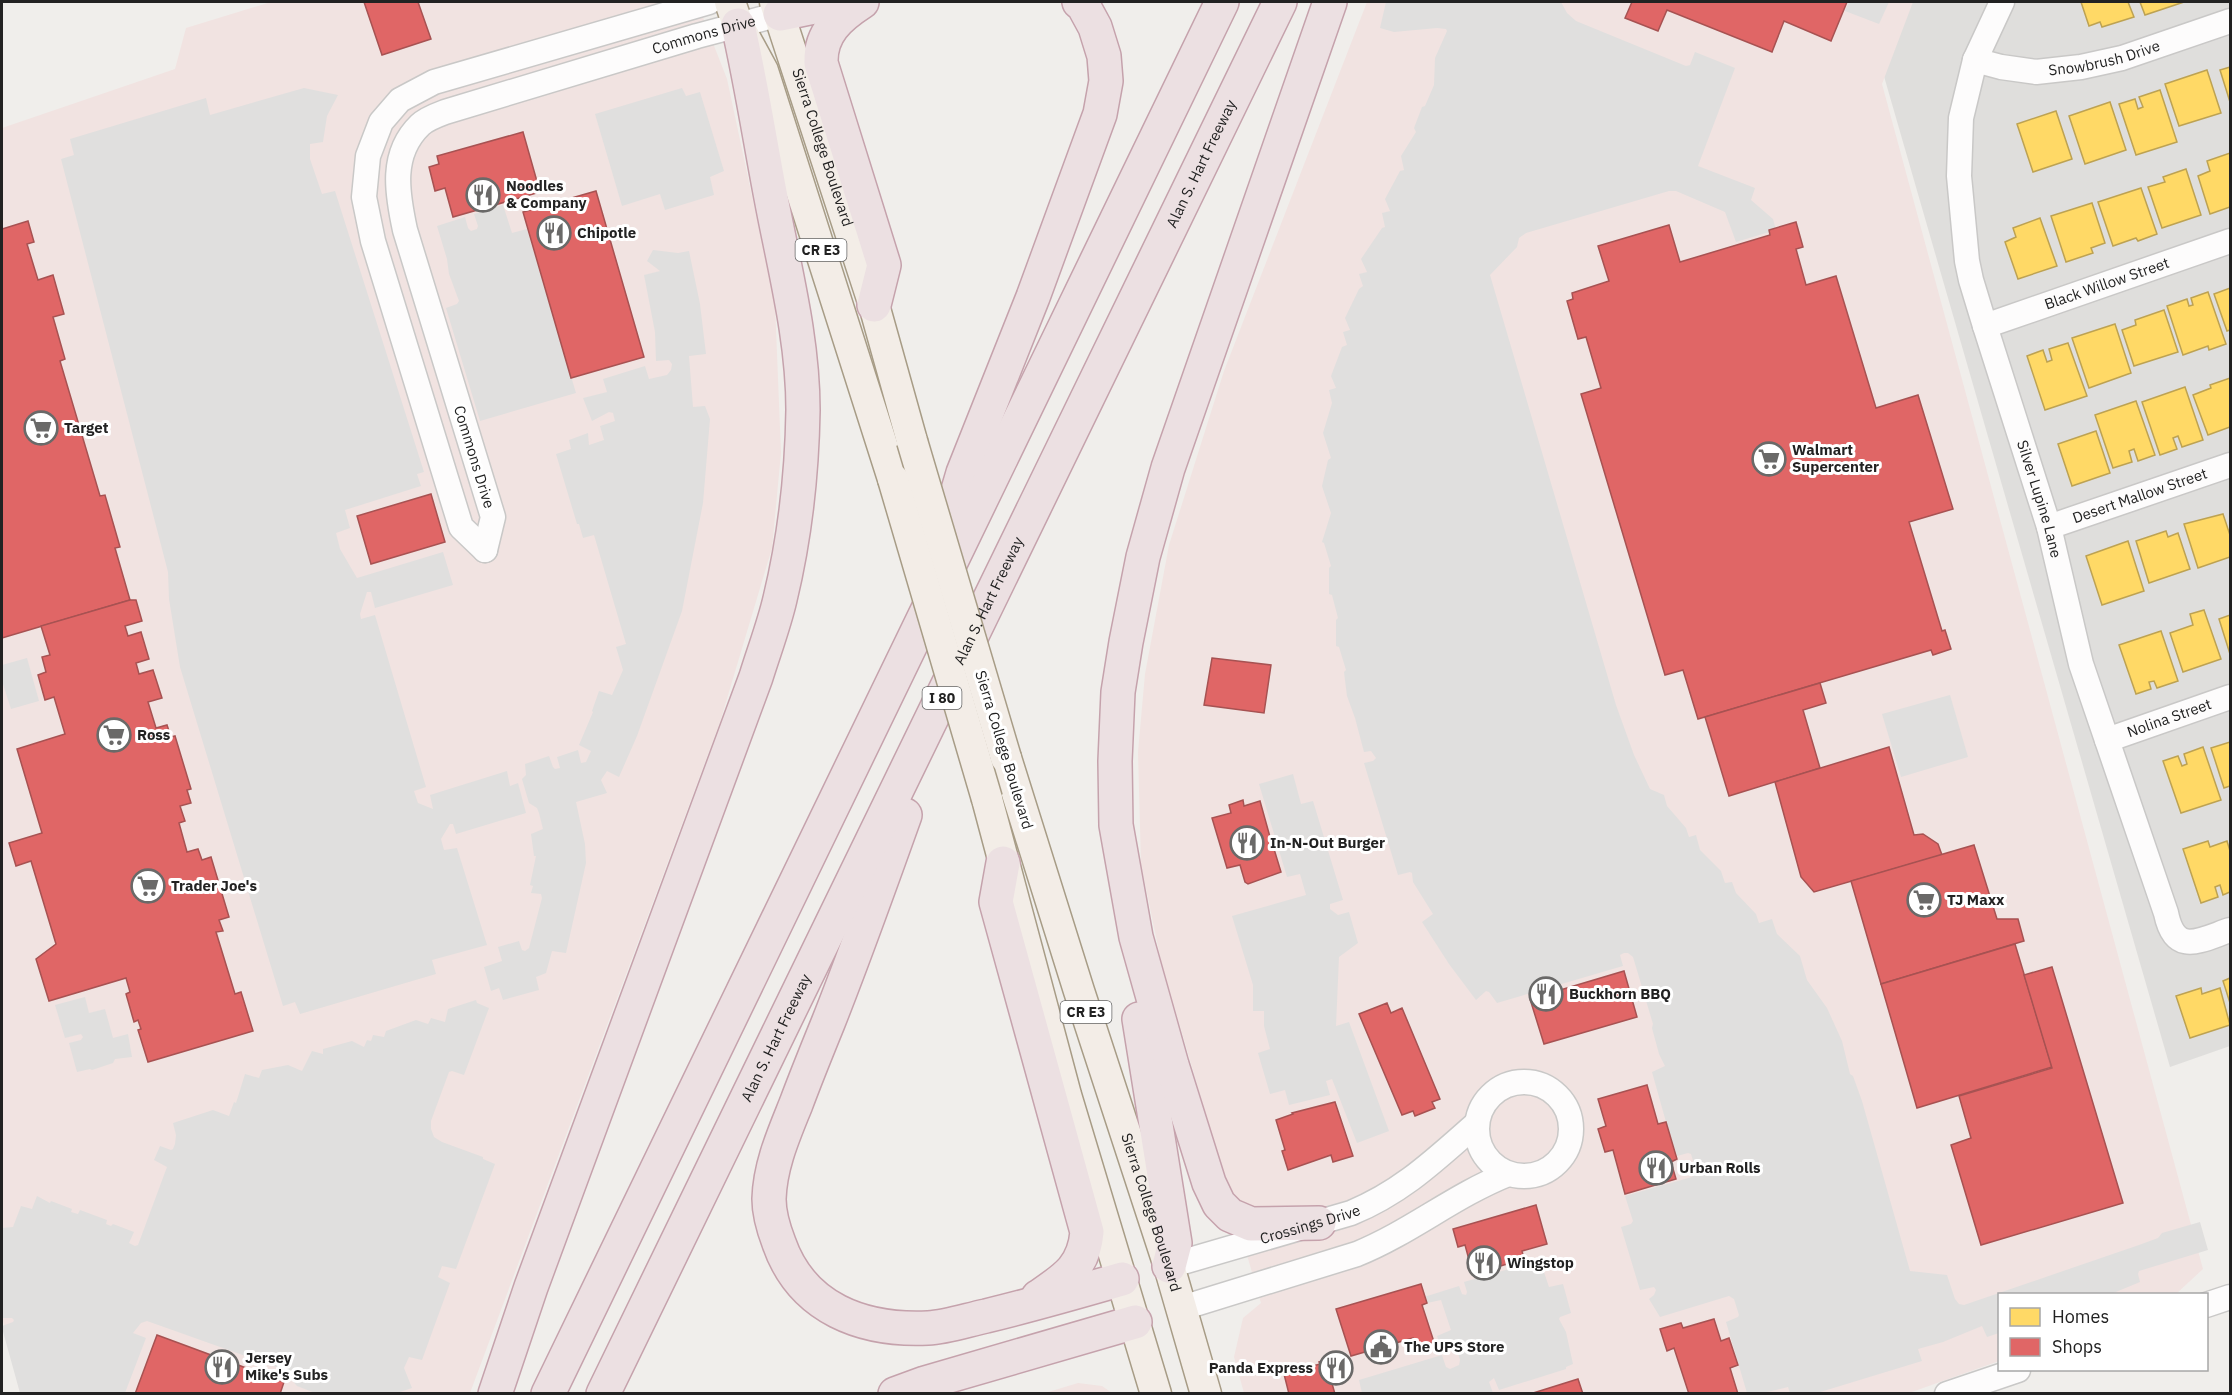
<svg xmlns="http://www.w3.org/2000/svg" width="2232" height="1395" font-family="'IBM Plex Sans',sans-serif">
<rect width="100%" height="100%" fill="#f0eeeb"/>
<polygon fill="#dfdedc" points="1899,2 2230,2 2230,1046 2170,1067 1877,52"/>
<g fill="#f1e3e1">
<polygon points="271,2 697,2 727,79 775,304 781,453 772,548 720,722 470,1393 20,1393 2,1317 2,128 175,69 186,28"/>
<polygon points="1367,2 1913,2 1882,84 2203,1269 2176,1294 2000,1294 1999,1361 1909,1393 1244,1393 1234,1357 1243,1318 1261,1303 1161,961 1141,864 1138,752 1145,674 1169,545 1224,371"/>
<polygon points="1078,1383 1102,1386 1112,1393 1045,1393"/>
</g>
<g fill="#e0dfde">
<polygon points="1386,2 1561,2 1567,13 1576,21 1686,66 1690,65 1695,52 1735,68 1698,166 1755,188 1751,200 1773,219 1776,230 1736,242 1725,212 1676,191 1669,191 1526,233 1519,238 1517,247 1490,275 1616,705 1634,755 1650,789 1664,795 1667,806 1686,828 1689,837 1696,835 1700,850 1721,871 1725,883 1732,882 1736,893 1756,914 1759,923 1772,919 1777,934 1800,956 1807,980 1827,1008 1842,1041 1850,1074 1853,1076 1862,1101 1910,1271 1947,1275 1955,1299 1959,1304 1964,1305 2139,1245 2158,1238 2162,1233 2200,1222 2208,1250 2139,1271 2138,1274 2140,1282 2111,1294 2000,1294 1999,1333 1987,1337 1982,1326 1943,1342 1918,1349 1922,1361 1817,1393 1790,1393 1788,1387 1763,1393 1747,1393 1726,1322 1738,1317 1739,1315 1734,1299 1729,1296 1660,1317 1649,1299 1654,1295 1656,1290 1654,1287 1640,1290 1621,1227 1631,1224 1633,1221 1625,1196 1692,1177 1696,1171 1691,1154 1688,1153 1677,1156 1666,1122 1652,1072 1665,1066 1659,1054 1652,1028 1653,1024 1633,957 1628,953 1624,953 1620,955 1623,966 1497,1003 1489,992 1486,991 1476,1000 1449,964 1422,922 1433,914 1413,882 1412,873 1410,872 1398,875 1364,763 1373,761 1376,758 1371,751 1364,752 1355,718 1347,696 1344,672 1346,670 1339,647 1336,646 1336,620 1338,618 1332,595 1329,594 1329,568 1331,566 1324,543 1322,542 1331,513 1322,486 1328,460 1331,458 1323,433 1332,403 1329,390 1336,388 1331,376 1342,347 1347,345 1343,332 1350,330 1345,318 1359,289 1363,286 1359,274 1367,272 1361,259 1382,228 1385,227 1382,213 1390,211 1385,199 1400,171 1404,170 1401,156 1416,132 1414,128 1422,107 1425,106 1434,85 1435,58 1447,31 1446,29 1437,28 1394,32 1380,28"/>
<polygon points="1849,2 1889,2 1879,24 1845,11"/>
<polygon points="304,88 338,95 327,116 323,142 310,144 310,159 322,194 335,191 424,472 417,474 421,486 345,510 350,528 336,533 340,549 357,578 443,552 453,585 375,608 371,592 367,592 360,614 361,619 375,615 426,787 414,791 418,803 433,809 430,795 507,771 510,786 518,783 526,813 456,834 453,824 450,824 441,839 444,850 457,848 487,945 432,960 436,974 300,1014 295,1002 283,1006 180,667 169,599 168,572 61,159 74,155 70,139 206,98 210,115"/>
<polygon points="682,88 686,96 700,92 724,171 710,177 714,195 665,210 660,194 622,206 595,114"/>
<polygon points="503,205 512,233 527,229 576,393 480,421 446,308 457,304 459,301 449,274 447,259 437,226 465,217 468,228 471,231 477,229 478,226 474,214"/>
<polygon points="653,250 678,253 689,251 700,304 706,354 689,356 693,407 705,406 710,419 703,503 682,611 637,736 619,777 607,771 601,780 607,793 576,802 585,844 586,863 566,953 552,951 546,973 536,977 539,990 503,1000 499,988 491,991 484,967 502,961 498,947 519,941 522,950 525,951 529,948 542,898 541,894 531,893 533,886 530,885 536,856 534,856 531,834 543,829 539,813 537,808 529,803 522,779 526,775 525,764 549,756 553,767 555,769 560,768 557,757 578,750 581,763 586,762 591,751 579,745 593,712 592,711 599,691 612,695 623,670 616,647 626,644 594,535 583,538 579,524 577,524 556,454 571,449 569,440 588,433 589,445 604,440 600,426 615,421 613,413 609,412 592,421 583,398 607,392 603,379 645,366 649,379 667,375 671,370 672,364 669,360 656,361 655,332 644,275 660,271 647,261"/>
<polygon points="27,658 39,701 11,709 2,681 2,665"/>
<polygon points="1950,695 1968,757 1901,777 1882,714"/>
<polygon points="1293,774 1301,804 1313,801 1343,900 1330,904 1330,909 1338,915 1349,912 1358,943 1339,957 1336,1026 1349,1022 1389,1131 1357,1143 1332,1079 1326,1081 1330,1095 1289,1105 1285,1090 1270,1094 1258,1053 1270,1049 1264,1026 1264,1011 1253,1011 1253,985 1232,916 1306,895 1300,874 1287,877 1259,784"/>
<polygon points="85,997 89,1013 105,1009 113,1038 128,1034 132,1057 115,1059 113,1063 92,1070 90,1069 77,1072 69,1043 81,1040 83,1037 81,1034 65,1038 55,1005"/>
<polygon points="476,1000 477,1003 489,1008 464,1075 452,1071 449,1072 431,1121 431,1129 434,1137 442,1142 483,1157 483,1159 495,1164 456,1269 442,1266 438,1277 450,1283 422,1360 409,1357 404,1368 412,1388 397,1393 315,1393 297,1386 282,1369 147,1321 141,1323 133,1333 146,1338 125,1393 20,1393 2,1328 2,1326 13,1322 14,1320 12,1318 2,1318 2,1228 13,1227 21,1206 32,1209 37,1196 50,1203 51,1201 72,1209 71,1212 78,1214 80,1210 107,1220 106,1224 111,1226 113,1224 134,1232 129,1243 135,1246 138,1245 167,1167 154,1160 160,1146 171,1150 173,1149 175,1144 176,1135 173,1123 213,1110 229,1116 234,1102 236,1103 245,1074 259,1078 262,1070 288,1065 302,1071 312,1051 323,1054 323,1049 352,1041 364,1047 367,1040 371,1041 373,1035 384,1037 386,1031 416,1020 428,1024 431,1018 445,1022 448,1009"/>
<polygon points="1540,1260 1549,1287 1563,1284 1571,1313 1560,1317 1559,1319 1566,1332 1573,1364 1566,1367 1566,1369 1499,1390 1494,1378 1489,1382 1493,1393 1362,1393 1359,1380 1442,1355 1446,1367 1450,1369 1459,1365 1460,1360 1456,1346 1442,1350 1437,1336 1451,1330 1441,1300 1427,1303 1424,1297 1459,1286 1462,1294 1466,1295 1467,1292 1464,1282"/>
</g>
<g fill="#ffd966" stroke="#bda252" stroke-width="1.5">
<polygon points="2081,2 2128,2 2134,17 2102,27 2100,22 2089,26"/>
<polygon points="2140,2 2184,2 2145,15"/>
<polygon points="2230,67 2230,102 2220,70"/>
<polygon points="2207,70 2221,113 2179,126 2165,84"/>
<polygon points="2160,90 2177,142 2136,155 2119,104 2135,99 2138,109 2143,107 2139,97"/>
<polygon points="2110,102 2126,150 2085,164 2069,116"/>
<polygon points="2056,111 2072,159 2033,172 2017,124"/>
<polygon points="2230,153 2230,207 2210,214 2198,176 2210,171 2207,161"/>
<polygon points="2186,169 2201,215 2162,228 2148,187 2165,182 2163,177"/>
<polygon points="2141,188 2157,234 2138,241 2136,238 2113,246 2098,202"/>
<polygon points="2092,203 2105,243 2091,248 2093,253 2066,262 2051,216"/>
<polygon points="2040,218 2057,266 2018,279 2005,242 2016,237 2013,228"/>
<polygon points="2230,288 2230,330 2227,331 2214,294"/>
<polygon points="2208,292 2226,344 2209,350 2208,346 2183,355 2167,306 2187,299 2189,306 2193,305 2191,298"/>
<polygon points="2164,310 2178,352 2134,366 2122,330 2136,325 2135,320"/>
<polygon points="2115,324 2131,373 2089,388 2072,338"/>
<polygon points="2068,343 2087,396 2045,410 2027,356 2043,350 2047,362 2052,360 2049,349"/>
<polygon points="2230,378 2230,427 2208,435 2193,395 2211,388 2210,385"/>
<polygon points="2185,387 2203,440 2182,447 2178,436 2173,438 2177,449 2160,455 2142,402"/>
<polygon points="2136,401 2155,455 2138,461 2134,449 2129,451 2132,462 2113,468 2095,415"/>
<polygon points="2096,431 2110,473 2072,486 2058,444"/>
<polygon points="2223,514 2230,535 2230,557 2198,568 2184,524"/>
<polygon points="2166,531 2168,537 2178,533 2190,569 2149,583 2136,541"/>
<polygon points="2128,541 2144,591 2102,605 2086,556"/>
<polygon points="2204,610 2221,659 2183,672 2170,633 2193,625 2190,614"/>
<polygon points="2230,615 2230,654 2219,619"/>
<polygon points="2161,631 2178,681 2157,688 2154,681 2149,682 2151,689 2136,694 2119,645"/>
<polygon points="2230,742 2230,786 2224,788 2211,748"/>
<polygon points="2203,747 2221,800 2181,813 2163,761 2178,756 2182,766 2187,764 2184,754"/>
<polygon points="2208,841 2210,847 2227,841 2230,851 2230,892 2223,895 2220,885 2215,887 2218,897 2201,903 2183,849"/>
<polygon points="2230,978 2230,1003 2223,981"/>
<polygon points="2201,988 2202,994 2220,988 2230,1025 2190,1038 2176,996"/>
</g>
<g fill="#e06666" stroke="#a75252" stroke-width="1.5">
<polygon points="364,2 418,2 431,39 382,55"/>
<polygon points="1632,2 1847,2 1831,41 1784,21 1772,52 1667,10 1658,31 1625,18"/>
<polygon points="523,132 540,192 453,217 445,188 435,191 429,167 439,164 437,156"/>
<polygon points="596,191 644,357 571,378 523,212"/>
<polygon points="28,221 34,242 27,244 38,280 53,275 64,314 53,317 65,359 60,361 100,496 105,495 120,547 115,548 130,600 2,638 2,229"/>
<polygon points="1796,222 1803,247 1796,249 1806,285 1836,276 1876,408 1918,395 1953,509 1909,522 1942,631 1945,630 1951,649 1933,655 1931,650 1698,719 1683,670 1665,675 1581,394 1601,388 1586,337 1578,339 1567,301 1573,299 1572,293 1609,281 1598,246 1669,225 1680,262 1770,235 1769,230"/>
<polygon points="431,494 445,542 371,564 357,516"/>
<polygon points="130,600 136,600 142,621 125,626 128,636 141,632 149,659 136,663 139,674 153,670 162,698 148,702 156,728 167,725 171,737 175,736 191,789 187,790 191,803 180,806 185,821 179,823 187,852 198,849 202,860 211,857 229,917 219,920 223,931 216,932 235,994 241,992 253,1031 148,1062 138,1030 141,1029 138,1020 134,1022 126,994 130,992 126,978 49,1001 36,959 56,944 31,861 16,866 9,843 42,833 17,749 65,734 54,697 45,700 38,675 46,672 42,657 50,655 41,626"/>
<polygon points="1212,658 1271,665 1264,713 1204,705"/>
<polygon points="1820,683 1826,703 1803,710 1820,768 1729,796 1705,717"/>
<polygon points="1889,747 1914,835 1923,834 1938,844 1942,855 1814,892 1801,877 1775,782"/>
<polygon points="1243,800 1244,806 1260,801 1270,837 1273,836 1277,849 1274,849 1281,872 1248,884 1245,882 1240,865 1227,868 1212,818 1231,813 1229,805"/>
<polygon points="1974,845 1997,919 2018,919 2024,941 1881,984 1851,881"/>
<polygon points="2015,944 2052,1067 1917,1108 1881,984"/>
<polygon points="2052,967 2123,1203 1981,1245 1951,1145 1971,1138 1959,1096 2052,1068 2024,975"/>
<polygon points="1624,971 1637,1017 1544,1044 1530,999"/>
<polygon points="1387,1003 1391,1013 1402,1008 1440,1099 1432,1102 1435,1108 1415,1116 1413,1111 1402,1115 1359,1014"/>
<polygon points="1647,1085 1658,1124 1666,1122 1677,1159 1671,1162 1676,1179 1625,1194 1613,1150 1605,1152 1598,1129 1606,1126 1598,1099"/>
<polygon points="1335,1102 1353,1156 1333,1162 1331,1155 1288,1170 1282,1151 1285,1150 1276,1120 1293,1114 1292,1113"/>
<polygon points="1536,1205 1547,1244 1522,1251 1524,1259 1497,1267 1495,1260 1471,1267 1465,1245 1458,1247 1453,1229"/>
<polygon points="1421,1284 1427,1303 1422,1305 1434,1342 1415,1347 1413,1338 1351,1356 1336,1309"/>
<polygon points="1714,1319 1721,1341 1729,1338 1738,1365 1730,1368 1738,1394 1689,1394 1674,1348 1667,1351 1660,1329 1681,1323 1683,1328"/>
<polygon points="157,1335 284,1382 280,1394 135,1394"/>
<polygon points="1333,1358 1339,1377 1331,1380 1335,1394 1289,1394 1284,1374 1320,1364 1319,1362"/>
<polygon points="1578,1379 1583,1394 1530,1394"/>
</g>
<g fill="none" stroke-linecap="round" stroke-linejoin="round">
<g stroke="#c9c8c7" stroke-width="27">
<g id="minor">
<path id="s1" d="M2002 2 1975 60 1961 118 1959 176 1967 261 1971 280 1985 326 2049 527 2081 664 2166 913C2175 957 2200 940 2230 930"/>
<path id="s2" d="M1975 60 2001 67 2036 72 2081 67 2122 58 2230 21"/>
<path id="s3" d="M1985 326 2230 241"/>
<path id="s4" d="M2049 527 2230 465"/>
<path id="s5" d="M485 550 493 517 405 230C397 193 390 154 420 125 426 119 437 115 445 112L697 36 780 14"/>
<polyline points="485,550 461,527 373,241 364,197 368,156 381,122 400,100 434,82 709,2"/>
<path id="s6" d="M2107 740 2230 697"/>
<circle cx="1524" cy="1129" r="47"/>
<path id="s7" d="M1169 1266 1351 1213C1402 1192 1435 1160 1476 1124"/>
<polyline points="2206,1305 2230,1297"/>
<path d="M1182 1308 1357 1254C1411 1232 1453 1196 1508 1174"/>
<polyline points="1947,1394 2018,1370"/>
</g>
</g>
<g stroke="#a79c86" stroke-width="33">
<g id="major">
<polyline points="730,2 738,25 763,71 893,479"/>
<path id="s8" d="M775 2 874 305 912 441"/>
<path id="s9" d="M1006 758 1079 991 1169 1266 1206 1394"/>
<polyline points="987,799 1066,1095 1156,1394"/>
</g>
</g>
<g stroke="#c5a2ac" stroke-width="36">
<g id="highway">
<path d="M862 2C839 17 820 33 821 63L884 265 874 305"/>
<polyline points="780,14 838,2"/>
<polyline points="943,541 963,473 1033,297 1100,114 1106,81 1104,56 1095,27 1083,5 1079,2"/>
<path d="M905 815C880 885 855 955 828 1023 817 1050 806 1077 796 1104 784 1134 770 1165 769 1199 769 1213 774 1230 779 1243 802 1309 863 1331 928 1328 947 1327 967 1320 986 1316 1032 1305 1077 1292 1122 1279"/>
<path d="M1003 863 996 902 1087 1232C1084 1267 1066 1278 1038 1297"/>
<polyline points="1139,1019 1175,1243 1169,1266"/>
<polyline points="1319,1223 1251,1224 1230,1215 1219,1204 1209,1183 1172,1065 1136,937 1116,825 1115,761 1118,692 1126,642 1143,557 1168,468 1330,2"/>
<path d="M495 1394 531 1287 756 677C764 651 774 625 780 599 795 537 802 473 803 410 803 341 786 275 773 208 761 147 752 86 738 25"/>
<polyline points="548,1394 1222,2"/>
<path id="s10" d="M603 1394 1280 2"/>
<polyline points="895,1394 925,1383 1135,1322"/>
</g>
</g>
<use href="#minor" stroke="#fdfcfc" stroke-width="24"/>
<use href="#major" stroke="#f3ede7" stroke-width="30"/>
<use href="#highway" stroke="#ece0e2" stroke-width="33"/>
<g stroke="#a79c86" stroke-width="33" stroke-linecap="butt">
<g id="major-bridge">
<polyline points="912,441 1006,758"/>
<polyline points="893,479 987,799"/>
</g>
</g>
<use href="#major-bridge" stroke="#f3ede7" stroke-width="30"/>
</g>
<defs>
<g id="restaurant-ring" transform="scale(1.725)"><circle r="9.5" fill="#fff" stroke="#6a6968" stroke-width="1.5"/><path d="M-5-6h1v4h1v-4h1v4h1v-4h1v5L-1.5 .5V6h-2V.5L-5-1ZM5-6V6H3V1.5H1.5Q1.5-4 5-6Z" fill="#6a6968"/></g>
<g id="supermarket-ring" transform="scale(1.725)"><circle r="9.5" fill="#fff" stroke="#6a6968" stroke-width="1.5"/><path d="M-6-5.5h2.5l.6 2H6L4.5 2H-2.5L-4.4-4H-6ZM-1.5 3.2a1.3 1.3 0 1 0 .1 0ZM3 3.2a1.3 1.3 0 1 0 .1 0Z" fill="#6a6968"/></g>
<g id="civic-ring" transform="scale(1.725)"><circle r="9.5" fill="#fff" stroke="#6a6968" stroke-width="1.5"/><path d="M-.6-6.5H3V-4.5H.6V-3L4-1V1h2V6H-6V1h2V-1L-.6-3ZM-1.2 2.5V6h2.4V2.5Z" fill="#6a6968"/></g>
</defs>
<g fill-rule="evenodd">
<use href="#restaurant-ring" x="483" y="195"/>
<use href="#restaurant-ring" x="554" y="233"/>
<use href="#supermarket-ring" x="41" y="428"/>
<use href="#supermarket-ring" x="1769" y="459"/>
<use href="#supermarket-ring" x="114" y="735"/>
<use href="#restaurant-ring" x="1247" y="843"/>
<use href="#supermarket-ring" x="148" y="886"/>
<use href="#supermarket-ring" x="1924" y="900"/>
<use href="#restaurant-ring" x="1546" y="994"/>
<use href="#restaurant-ring" x="1656" y="1168"/>
<use href="#restaurant-ring" x="1484" y="1263"/>
<use href="#civic-ring" x="1381" y="1347"/>
<use href="#restaurant-ring" x="222" y="1367"/>
<use href="#restaurant-ring" x="1336" y="1368"/>
</g>
<g text-anchor="middle" stroke-width="6" stroke-linejoin="round" paint-order="stroke">
<g fill="#fff" stroke="#646464" stroke-width="1.5">
<rect x="795.5" y="239" width="51" height="22" rx="4.5"/>
<rect x="922.5" y="687" width="39" height="22" rx="4.5"/>
<rect x="1060.5" y="1001" width="51" height="22" rx="4.5"/>
</g>
<g font-size="14" font-weight="bold" fill="#222">
<text x="821" y="255">CR E3</text>
<text x="942" y="703">I 80</text>
<text x="1086" y="1017">CR E3</text>
</g>
<g font-size="15" fill="#222" stroke="#fff">
<text dy="5" stroke="none"><textPath href="#s5" startOffset="744">Commons Drive</textPath></text>
<text dy="5" stroke="none"><textPath href="#s2" startOffset="132">Snowbrush Drive</textPath></text>
<text dy="5" stroke="none"><textPath href="#s8" startOffset="153">Sierra College Boulevard</textPath></text>
<text dy="5" stroke="none"><textPath href="#s10" startOffset="1368">Alan S. Hart Freeway</textPath></text>
<text dy="5" stroke="none"><textPath href="#s3" startOffset="129">Black Willow Street</textPath></text>
<text transform="translate(474 457) rotate(73)" y="5">Commons Drive</text>
<text dy="5" stroke="none"><textPath href="#s4" startOffset="96">Desert Mallow Street</textPath></text>
<text dy="5" stroke="none"><textPath href="#s1" startOffset="516">Silver Lupine Lane</textPath></text>
<text dy="5" stroke="none"><textPath href="#s10" startOffset="882">Alan S. Hart Freeway</textPath></text>
<text dy="5" stroke="none"><textPath href="#s6" startOffset="66">Nolina Street</textPath></text>
<text transform="translate(1004 750) rotate(73)" y="5">Sierra College Boulevard</text>
<text dy="5" stroke="none"><textPath href="#s10" startOffset="396">Alan S. Hart Freeway</textPath></text>
<text dy="5" stroke="none"><textPath href="#s9" startOffset="477">Sierra College Boulevard</textPath></text>
<text dy="5" stroke="none"><textPath href="#s7" startOffset="147">Crossings Drive</textPath></text>
</g>
<g font-size="15" font-weight="bold" fill="#222" stroke="#fff" text-anchor="start">
<text x="506" y="191">Noodles<tspan x="506" dy="17">&amp; Company</tspan></text>
<text x="577" y="238">Chipotle</text>
<text x="64" y="433">Target</text>
<text x="1792" y="455">Walmart<tspan x="1792" dy="17">Supercenter</tspan></text>
<text x="137" y="740">Ross</text>
<text x="1270" y="848">In-N-Out Burger</text>
<text x="171" y="891">Trader Joe's</text>
<text x="1947" y="905">TJ Maxx</text>
<text x="1569" y="999">Buckhorn BBQ</text>
<text x="1679" y="1173">Urban Rolls</text>
<text x="1507" y="1268">Wingstop</text>
<text x="1404" y="1352">The UPS Store</text>
<text x="245" y="1363">Jersey<tspan x="245" dy="17">Mike's Subs</tspan></text>
<text x="1313" y="1373" text-anchor="end">Panda Express</text>
</g>
</g>
<rect width="2232" height="1395" fill="none" stroke="#222222" stroke-width="6"/>
<rect x="1998" y="1293" width="210" height="78" fill="#ffffff" stroke="#a7a7a7" stroke-width="1.5"/>
<rect x="2010" y="1308" width="30" height="18" fill="#ffd966" stroke="#a7a7a7" stroke-width="1.5"/>
<text x="2052" y="1323" font-size="18" fill="#222222">Homes</text>
<rect x="2010" y="1338" width="30" height="18" fill="#e06666" stroke="#a7a7a7" stroke-width="1.5"/>
<text x="2052" y="1353" font-size="18" fill="#222222">Shops</text>
</svg>
